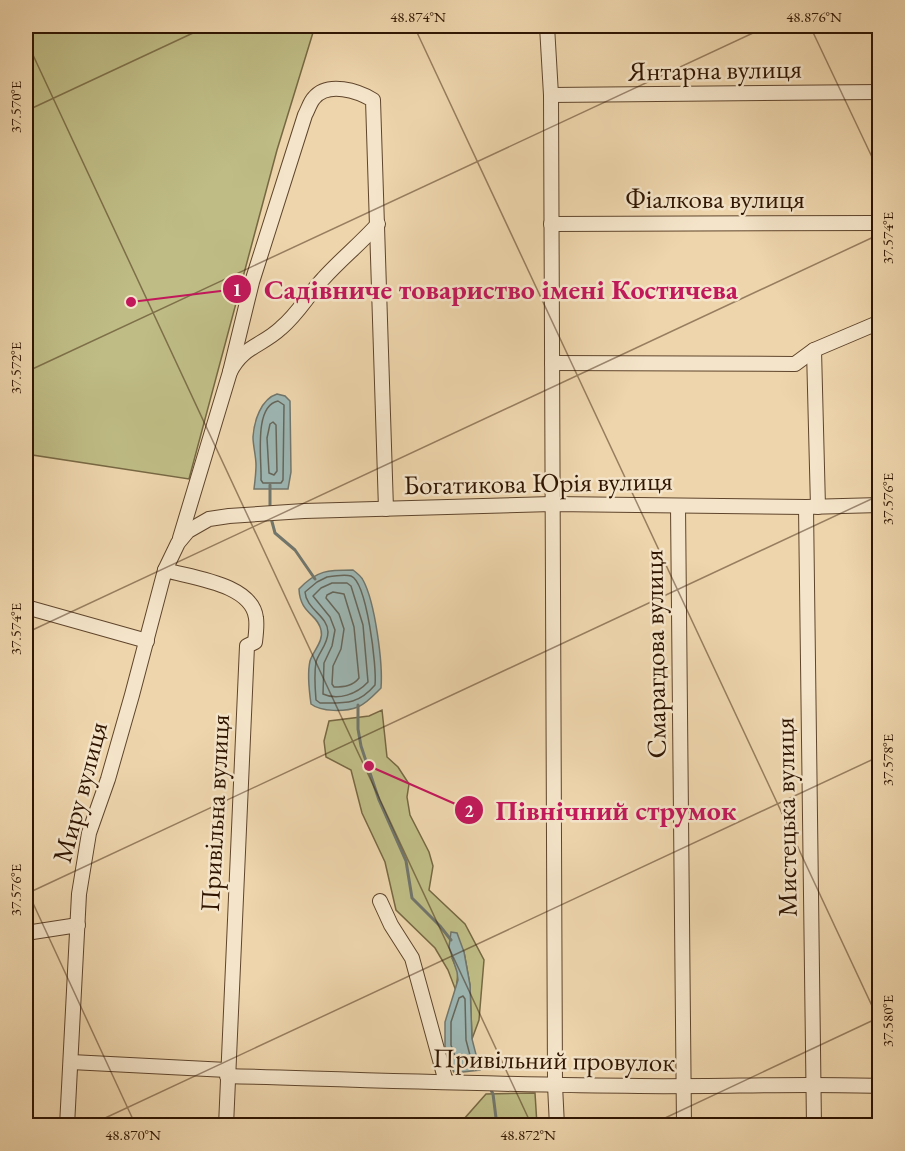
<svg xmlns="http://www.w3.org/2000/svg" width="905" height="1151" font-family="'EB Garamond',serif">
<rect width="100%" height="100%" fill="#eed5ac"/>
<filter id="stains"><feTurbulence type="fractalNoise" baseFrequency=".00333" numOctaves="4"/><feColorMatrix values="0 0 0 0 .2 0 0 0 0 .09 0 0 0 0 .02 0 0 0 .5 -.17"/></filter>
<radialGradient id="worn" r=".72"><stop offset=".6" stop-color="#630" stop-opacity="0"/><stop offset="1" stop-color="#630" stop-opacity=".3"/></radialGradient>
<g fill="#bfbc85" stroke="#776843" stroke-width="1.5">
<polygon points="26,26 315,26 277,150 189,479 26,454"/>
<polygon points="382,710 387,757 398,767 409,784 407,797 410,815 429,852 433,866 429,890 465,924 484,960 479,1020 472,1039 470,985 464,952 452,958 458,972 456,991 448,970 435,948 396,910 385,862 362,813 351,770 326,757 324,741 329,721 369,716"/>
<polygon points="535,1093 537,1125 462,1125 464,1119 486,1094"/>
</g>
<g fill="#9db6b3" stroke="#71766c" stroke-width="1.5">
<path d="M277 394 285 396 290 401 291 472 288 489H254C255 481 256 473 256 465 256 456 253 446 253 437 254 421 261 399 277 394Z"/>
<path d="M353 570C357 573 361 576 363 580 375 602 383 663 381 688 374 695 367 703 358 707 345 712 321 712 311 704 309 690 307 674 310 661 313 651 324 641 321 630 318 614 300 614 299 589 317 570 328 570 353 570Z"/>
<polygon points="451,932 457,933 464,952 470,985 472,1039 480,1070 454,1073 445,1046 445,1022 458,980 457,972 449,947"/>
</g>
<g fill="none" stroke-linecap="round" stroke-linejoin="round">
<g stroke="#66665a" stroke-width="1.5">
<path d="M278 401 284 405 283 480 281 483H263L261 480C262 461 253 406 278 401Z"/>
<polygon points="273,422 276,425 277,471 274,475 269,473 267,438 270,424"/>
<path d="M327 577C333 576 345 574 351 576 367 582 377 668 375 685 358 705 345 703 320 703L316 700C315 688 314 674 316 662 319 652 328 644 328 632 328 616 306 609 305 592L317 582Z"/>
<path d="M332 583H347L351 586 363 625 368 682C357 694 338 701 323 694L324 663 332 646 335 630 330 617 313 596 321 588Z"/>
<path d="M333 592 344 594 354 627 359 678C353 686 344 687 334 687L332 684 333 666 341 649 344 629 339 614 326 598 327 595Z"/>
<polygon points="463,996 465,999 466,1040 472,1063 470,1065 458,1065 451,1045 451,1022 459,998"/>
</g>
<g stroke="#71766c" stroke-width="3">
<polyline points="270,485 270,508"/>
<polyline points="271,518 275,533 295,550 315,579"/>
<polyline points="358,705 358,729 361,746 379,800 406,861 412,898 440,926 451,940"/>
<polyline points="490,1088 493,1094 497,1126"/>
</g>
<g stroke="#5f452c" stroke-width="16">
<g id="minor">
<polyline points="547,26 551,95 555,1085 557,1126"/>
<polyline points="551,95 880,92"/>
<polyline points="551,224 880,223"/>
<polyline points="814,350 818,507"/>
<polyline points="552,363 795,364 814,350 880,322"/>
<path d="M230 372 252 282 305 115C308 110 310 102 314 98 328 81 358 91 373 100L386 509"/>
<polyline points="678,506 684,1126"/>
<polyline points="806,507 814,1126"/>
<path d="M180 538 230 372C243 346 262 346 281 328 298 314 308 295 323 279 340 260 361 243 378 224"/>
<path d="M165 570C193 578 252 584 256 618 257 625 256 634 255 642L247 646 226 1126"/>
<polyline points="26,607 147,641"/>
<polyline points="380,901 391,925 412,958 446,1082"/>
<polyline points="26,933 78,925"/>
<polyline points="71,1062 227,1070"/>
<path d="M227 1076C365 1080 502 1085 639 1086 720 1087 799 1083 880 1086"/>
<polyline points="67,1126 79,894 89,833 108,779 132,695 165,570 178,543 188,531 209,519 229,516 304,511 552,504 806,507 880,505"/>
</g>
</g>
<use href="#minor" stroke="#f4e4c9" stroke-width="14"/>
</g>
<path fill="none" stroke="#2f1501" stroke-width="1.5" stroke-opacity="0.45" d="M414 26 880 1023M810 26 880 174M26 40 532 1126M26 111 208 26M26 372 768 26M26 633 880 234M26 888 136 1126M26 894 880 495M88 1126 880 756M648 1126 880 1017"/>
<g text-anchor="middle" stroke-width="5" stroke-linejoin="round" paint-order="stroke">
<g font-size="27" fill="#2f1501" stroke="#f4e4c9">
<text transform="translate(715 70) rotate(-1)" y="9">Янтарна вулиця</text>
<text x="715" y="208">Фіалкова вулиця</text>
<text transform="translate(538 483) rotate(-1)" y="9">Богатикова Юрія вулиця</text>
<text transform="translate(655 654) rotate(-91)" y="9">Смарагдова вулиця</text>
<text transform="translate(80 792) rotate(-75)" y="9">Миру вулиця</text>
<text transform="translate(215 813) rotate(-87)" y="9">Привільна вулиця</text>
<text transform="translate(786 817) rotate(-91)" y="9">Мистецька вулиця</text>
<text transform="translate(554 1060) rotate(1)" y="9">Привільний провулок</text>
</g>
</g>
<path fill="none" stroke="#c2185b" stroke-width="2" d="M131 302L237 289M369 766L469 810"/>
<g fill="#c2185b" stroke="#f4e4c9" stroke-width="2">
<circle cx="131" cy="302" r="6"/>
<circle cx="369" cy="766" r="6"/>
<circle cx="237" cy="289" r="15"/>
<circle cx="469" cy="810" r="15"/>
</g>
<g font-size="18" text-anchor="middle" font-weight="bold" fill="#fff">
<text x="237" y="296">1</text>
<text x="469" y="817">2</text>
</g>
<g font-size="28" text-anchor="middle" font-weight="bold" fill="#c2185b" stroke="#f4e4c9" stroke-width="5" stroke-linejoin="round" paint-order="stroke">
<text x="501" y="299">Садівниче товариство імені Костичева</text>
<text x="616" y="820">Північний струмок</text>
</g>
<rect width="905" height="1151" fill="none" stroke="#eed5ac" stroke-width="66"/>
<rect x="33" y="33" width="839" height="1085" fill="none" stroke="#2f1501" stroke-width="2"/>
<g font-size="15" text-anchor="middle" fill="#2f1501">
<text x="418" y="22">48.874°N</text>
<text x="814" y="22">48.876°N</text>
<text transform="translate(16 107) rotate(-90)" y="5">37.570°E</text>
<text transform="translate(888 238) rotate(-90)" y="5">37.574°E</text>
<text transform="translate(16 368) rotate(-90)" y="5">37.572°E</text>
<text transform="translate(888 499) rotate(-90)" y="5">37.576°E</text>
<text transform="translate(16 629) rotate(-90)" y="5">37.574°E</text>
<text transform="translate(888 760) rotate(-90)" y="5">37.578°E</text>
<text transform="translate(16 890) rotate(-90)" y="5">37.576°E</text>
<text transform="translate(888 1021) rotate(-90)" y="5">37.580°E</text>
<text x="133" y="1140">48.870°N</text>
<text x="528" y="1140">48.872°N</text>
</g>
<rect width="100%" height="100%" filter="url(#stains)"/>
<rect width="100%" height="100%" fill="url(#worn)"/>
</svg>
